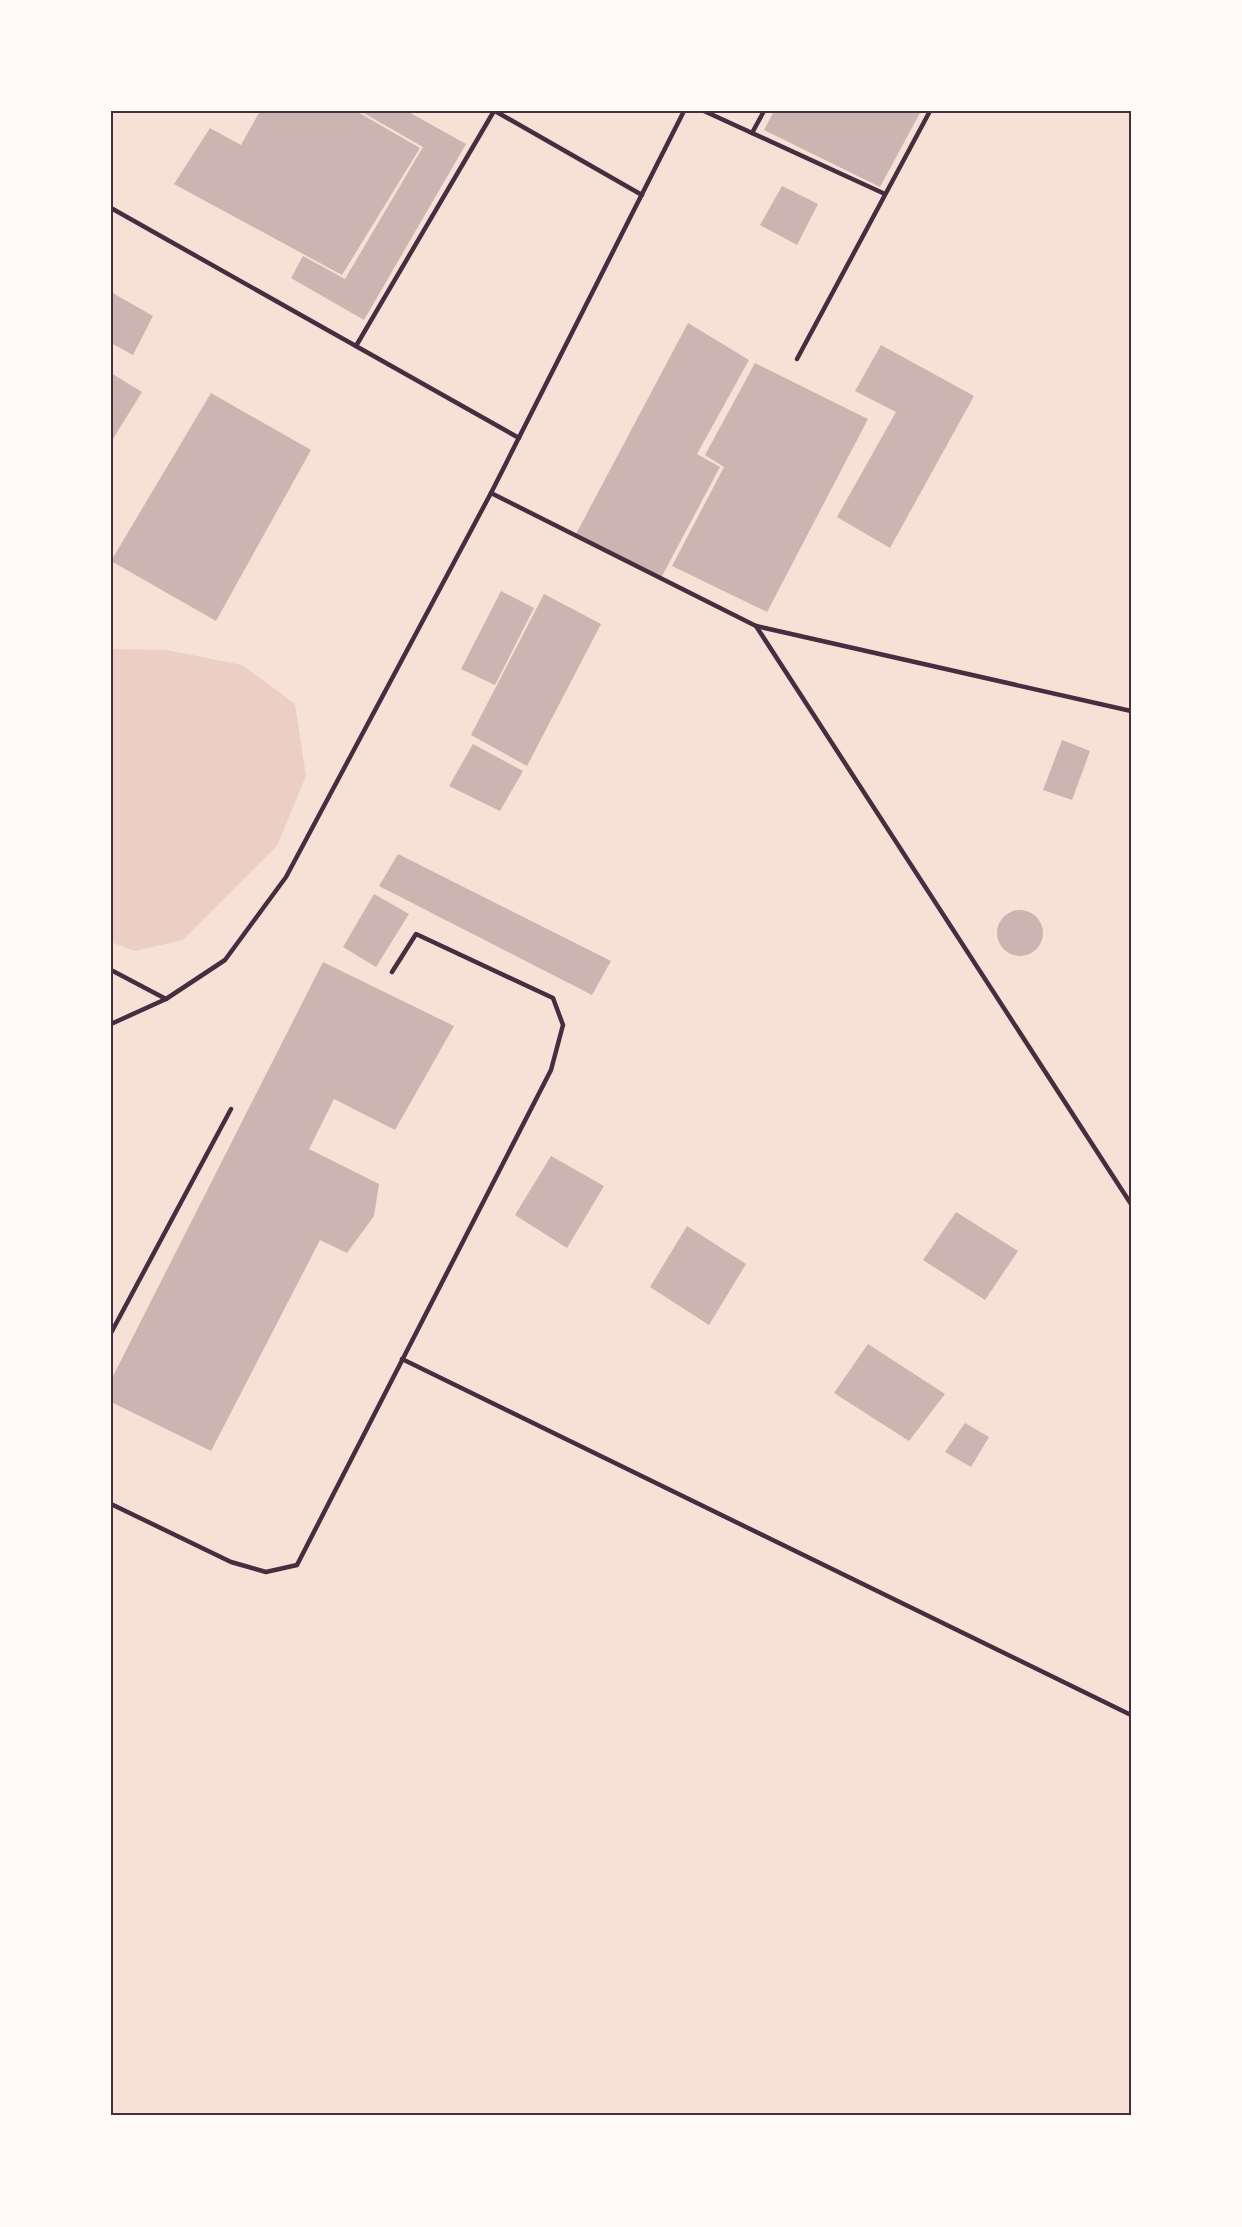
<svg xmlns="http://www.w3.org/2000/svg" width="1242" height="2227" font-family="'Source Serif 4',serif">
<rect width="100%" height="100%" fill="#f7e1d7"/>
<polygon fill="#ebcfc5" points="111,649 167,650 242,665 295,704 306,776 277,846 183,940 135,951 111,942"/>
<g fill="#ccb4b1">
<polygon points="260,111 356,111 420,148 342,275 174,184 210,128 241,145"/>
<polygon points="360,111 407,111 466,144 364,320 291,278 303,256 345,279 423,147"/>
<polygon points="774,111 921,111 880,187 764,130"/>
<polygon points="782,186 818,204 797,245 760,225"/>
<polygon points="111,292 153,316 133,355 111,343"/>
<polygon points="688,323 749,360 697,454 720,467 661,578 576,534"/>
<polygon points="881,345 974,396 890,548 837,517 896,412 855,391"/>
<polygon points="755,363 868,419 767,612 672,566 724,467 705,455"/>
<polygon points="111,373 142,392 111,442"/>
<polygon points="211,393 311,450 216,621 111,561"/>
<polygon points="501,591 534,608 495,685 461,669"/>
<polygon points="544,594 601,624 527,766 471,735"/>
<polygon points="1062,740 1090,751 1072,800 1043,790"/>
<polygon points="473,744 523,771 500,811 449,786"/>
<polygon points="398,854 611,961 592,995 379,886"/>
<polygon points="374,894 409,914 376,967 343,947"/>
<circle cx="1020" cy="933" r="23"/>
<polygon points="323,962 454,1026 395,1130 334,1099 309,1149 379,1184 374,1216 347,1253 320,1240 211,1451 111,1402 111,1380"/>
<polygon points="551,1156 604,1186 567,1248 515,1215"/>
<polygon points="956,1212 1018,1251 985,1300 923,1260"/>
<polygon points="687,1226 746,1264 709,1325 650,1287"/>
<polygon points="868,1344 945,1394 909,1441 834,1393"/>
<polygon points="965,1423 989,1437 971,1467 945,1452"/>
</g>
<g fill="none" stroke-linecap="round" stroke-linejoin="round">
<g stroke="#4a2c40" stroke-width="4.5">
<polyline points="495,111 642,195"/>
<polyline points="704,111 885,194"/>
<polyline points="752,133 764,111"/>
<polyline points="111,208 519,438"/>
<polyline points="356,346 494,111"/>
<polyline points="797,359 930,111"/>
<polyline points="491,493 756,626 1131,1204"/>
<polyline points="756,626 1131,711"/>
<polyline points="111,970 166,999"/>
<polyline points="111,1024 166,999 225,960 286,877 491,493 684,111"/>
<polyline points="111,1333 231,1109"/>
<polyline points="402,1359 1131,1715"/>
<polyline points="111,1504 231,1562 266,1572 297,1565 551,1070 563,1025 553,998 416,934 392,972"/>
</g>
</g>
<rect width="1242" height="2227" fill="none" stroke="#fffaf5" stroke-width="225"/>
<rect x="112" y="112" width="1018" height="2002" fill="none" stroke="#4a2c40" stroke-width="2"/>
</svg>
